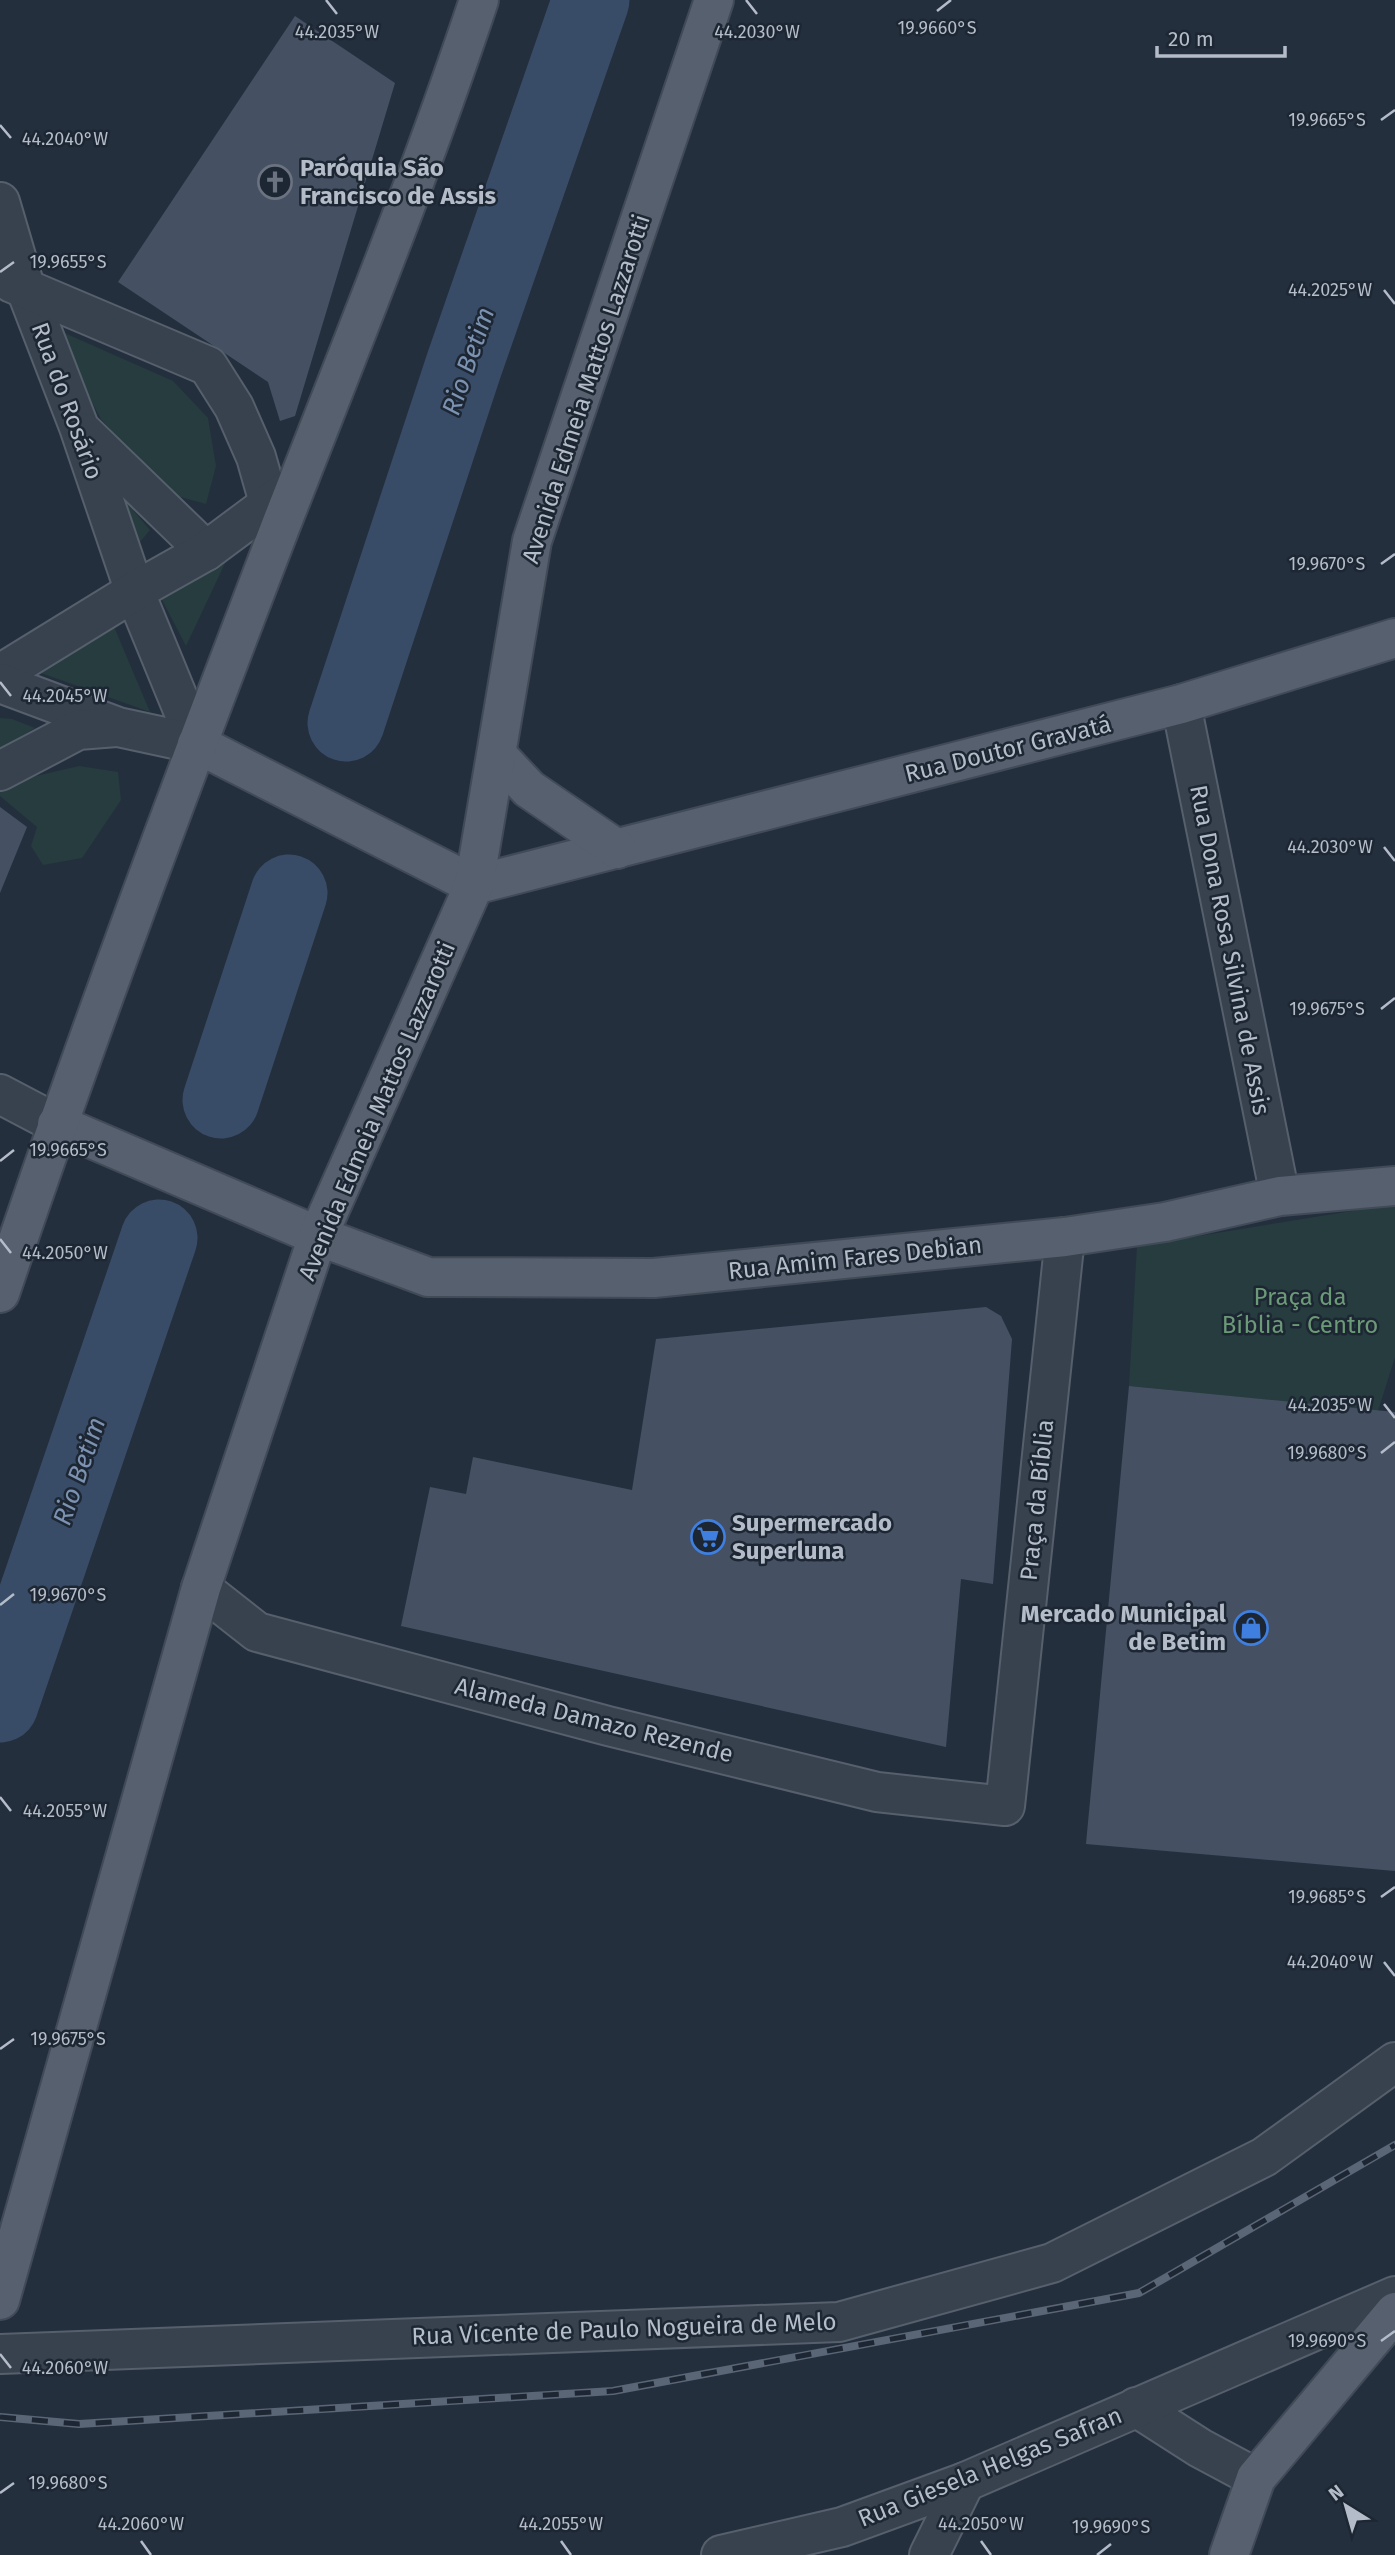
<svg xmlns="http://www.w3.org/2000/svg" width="1395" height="2555" font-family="'Fira Sans',sans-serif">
<rect width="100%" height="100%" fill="#242f3e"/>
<g fill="#263c3f">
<polygon points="51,327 173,381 208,418 216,466 206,504 177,496 138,460 101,419"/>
<polygon points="103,475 150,530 134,549"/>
<polygon points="235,542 186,646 159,594"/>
<polygon points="112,622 150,712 41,673"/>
<polygon points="0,718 12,719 35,728 0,749"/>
<polygon points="79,766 118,772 121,800 82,858 43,865 31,846 37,827 0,796 0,790 36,776"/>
<polygon points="1395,1204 1395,1357 1378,1411 1129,1386 1137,1246"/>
</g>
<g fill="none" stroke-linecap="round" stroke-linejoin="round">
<g stroke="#394c67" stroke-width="77">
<polyline points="346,723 464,365 591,0"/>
<polyline points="221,1100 289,893"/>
<polyline points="0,1704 159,1238"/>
</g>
</g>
<g fill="#455162">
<polygon points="295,16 395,83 295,416 280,421 268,382 118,282"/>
<polygon points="0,807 27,827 0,893"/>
<polygon points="986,1307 1001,1316 1012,1339 993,1584 961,1579 946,1747 401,1626 430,1487 466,1494 473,1457 632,1490 656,1339"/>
<polygon points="1129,1386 1395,1412 1395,1871 1086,1844"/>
</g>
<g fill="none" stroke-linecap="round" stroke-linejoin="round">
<g stroke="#565f6c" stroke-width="42">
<g id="minor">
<polyline points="0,202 25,287 79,427 137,598 197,744"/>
<polyline points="12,283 208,366 234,407 256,457 270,506"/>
<polyline points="84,433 206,551"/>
<polyline points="0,674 135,591 206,551 288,490"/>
<polyline points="0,683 118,727 197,744"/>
<polyline points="1181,704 1280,1196"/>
<polyline points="0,771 78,730 116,727"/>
<polyline points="0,1094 57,1124"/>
<polyline points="201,1588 257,1632 608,1726 877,1792 1005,1806 1065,1237"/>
<polyline points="0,2354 839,2322 1052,2263 1264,2157 1395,2062"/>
<polyline points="1136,2407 1200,2448 1256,2478"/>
<polyline points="721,2555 842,2527 965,2482 1395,2296"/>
<polyline points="929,2555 965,2482"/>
</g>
</g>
<g stroke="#414a57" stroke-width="42">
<g id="major">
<polyline points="197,744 474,885 1181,704 1395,638"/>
<polyline points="497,755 529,789 617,849"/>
<polyline points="57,1124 318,1236 428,1277 654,1278 1065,1237 1165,1222 1280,1196 1395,1186"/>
<path d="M0 1293C87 1035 183 780 281 525 349 351 420 177 479 0"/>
<polyline points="0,2300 201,1588 318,1236 474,885 532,541 714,0"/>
<polyline points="1229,2555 1256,2478 1395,2312"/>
</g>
</g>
<use href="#minor" stroke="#38414e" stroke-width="38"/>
<use href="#major" stroke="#56606e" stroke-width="38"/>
<g stroke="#5a6575" stroke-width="8">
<polyline id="rail" points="0,2417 79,2424 613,2391 1139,2293 1395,2145"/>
</g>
<use href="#rail" stroke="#1d2633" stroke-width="5" stroke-dasharray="16" stroke-linecap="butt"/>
</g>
<path fill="none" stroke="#b4bcc9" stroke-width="2.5" d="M326 0 337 14M746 0 757 14M937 11 951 0M1381 120 1395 110M0 125 11 138M0 272 14 262M1384 290 1395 304M1381 564 1395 554M0 682 11 696M1384 847 1395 861M1381 1009 1395 998M0 1161 14 1150M0 1239 11 1253M1384 1404 1395 1418M1381 1453 1395 1442M0 1605 14 1594M0 1797 11 1811M1381 1897 1395 1887M1384 1962 1395 1976M0 2049 14 2039M1381 2341 1395 2331M0 2354 11 2368M0 2493 14 2483M141 2541 151 2555M561 2541 571 2555M981 2541 991 2555M1097 2555 1111 2544"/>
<defs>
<g id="church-ring" transform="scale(1.75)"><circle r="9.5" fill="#1d2633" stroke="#6b7280" stroke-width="1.5"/><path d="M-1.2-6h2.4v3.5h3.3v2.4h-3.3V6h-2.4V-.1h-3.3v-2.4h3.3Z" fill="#6b7280"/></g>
<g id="supermarket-ring" transform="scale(1.75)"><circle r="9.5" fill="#1d2633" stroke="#3f7fe0" stroke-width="1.5"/><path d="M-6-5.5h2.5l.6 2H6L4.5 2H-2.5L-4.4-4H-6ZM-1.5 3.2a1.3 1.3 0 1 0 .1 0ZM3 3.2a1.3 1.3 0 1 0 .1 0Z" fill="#3f7fe0"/></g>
<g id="shop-ring" transform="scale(1.75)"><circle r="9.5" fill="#1d2633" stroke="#3f7fe0" stroke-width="1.5"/><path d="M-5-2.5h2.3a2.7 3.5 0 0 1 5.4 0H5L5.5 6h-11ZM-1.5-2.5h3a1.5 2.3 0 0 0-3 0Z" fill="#3f7fe0"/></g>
</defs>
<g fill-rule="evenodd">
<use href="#church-ring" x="275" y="182"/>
<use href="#supermarket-ring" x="708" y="1537"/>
<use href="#shop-ring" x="1251" y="1628"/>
</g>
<g text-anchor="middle" stroke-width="5" stroke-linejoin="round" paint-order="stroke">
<g font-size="24" font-weight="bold" fill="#b4bcc9" stroke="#1d2633" text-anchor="start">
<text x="300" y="176">Paróquia São<tspan x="300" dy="28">Francisco de Assis</tspan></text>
<text x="732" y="1531">Supermercado<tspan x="732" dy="28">Superluna</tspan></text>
<text x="1226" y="1622" text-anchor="end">Mercado Municipal<tspan x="1226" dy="28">de Betim</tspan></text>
</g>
<g font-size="24" fill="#b4bcc9" stroke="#1d2633">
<text transform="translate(586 389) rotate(-72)" y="8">Avenida Edmeia Mattos Lazzarotti</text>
<text transform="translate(67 401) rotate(70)" y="8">Rua do Rosário</text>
<text transform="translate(1008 749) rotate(-14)" y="8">Rua Doutor Gravatá</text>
<text transform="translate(1230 950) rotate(79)" y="8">Rua Dona Rosa Silvina de Assis</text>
<text transform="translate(377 1111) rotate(-67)" y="8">Avenida Edmeia Mattos Lazzarotti</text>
<text transform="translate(855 1258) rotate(-6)" y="8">Rua Amim Fares Debian</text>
<text transform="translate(1037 1500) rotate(-84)" y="8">Praça da Bíblia</text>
<text transform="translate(594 1720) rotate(14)" y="8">Alameda Damazo Rezende</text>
<text transform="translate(624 2329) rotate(-2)" y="8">Rua Vicente de Paulo Nogueira de Melo</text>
<text transform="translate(990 2467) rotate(-22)" y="8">Rua Giesela Helgas Safran</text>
</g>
<g font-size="24" fill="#6b9a76" stroke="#1d2633">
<text x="1300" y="1305">Praça da<tspan x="1300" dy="28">Bíblia - Centro</tspan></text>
</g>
<g font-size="26" font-style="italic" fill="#7c92b1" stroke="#1d2633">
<text transform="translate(468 361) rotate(-71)" y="9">Rio Betim</text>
<text transform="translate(79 1471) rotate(-71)" y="9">Rio Betim</text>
</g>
</g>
<g font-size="18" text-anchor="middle" fill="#b4bcc9" stroke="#1d2633" stroke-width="5" stroke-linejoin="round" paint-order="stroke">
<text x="937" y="34">19.9660°S</text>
<text x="337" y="38">44.2035°W</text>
<text x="757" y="38">44.2030°W</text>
<text x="1327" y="126">19.9665°S</text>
<text x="65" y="145">44.2040°W</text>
<text x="68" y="268">19.9655°S</text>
<text x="1330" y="296">44.2025°W</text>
<text x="1327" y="570">19.9670°S</text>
<text x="65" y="702">44.2045°W</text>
<text x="1330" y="853">44.2030°W</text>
<text x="1327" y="1015">19.9675°S</text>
<text x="68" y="1156">19.9665°S</text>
<text x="65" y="1259">44.2050°W</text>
<text x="1330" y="1411">44.2035°W</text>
<text x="1327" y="1459">19.9680°S</text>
<text x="68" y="1601">19.9670°S</text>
<text x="65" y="1817">44.2055°W</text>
<text x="1327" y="1903">19.9685°S</text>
<text x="1330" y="1968">44.2040°W</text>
<text x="68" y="2045">19.9675°S</text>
<text x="1327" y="2347">19.9690°S</text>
<text x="65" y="2374">44.2060°W</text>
<text x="68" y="2489">19.9680°S</text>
<text x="141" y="2530">44.2060°W</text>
<text x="561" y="2530">44.2055°W</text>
<text x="981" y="2530">44.2050°W</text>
<text x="1111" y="2533">19.9690°S</text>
</g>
<g transform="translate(1346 2506) rotate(323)" stroke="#1d2633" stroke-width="5" paint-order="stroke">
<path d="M0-5L12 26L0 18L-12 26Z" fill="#b4bcc9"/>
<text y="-10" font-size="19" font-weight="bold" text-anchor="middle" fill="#b4bcc9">N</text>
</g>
<path d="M1157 46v10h128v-10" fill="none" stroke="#b4bcc9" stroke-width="3.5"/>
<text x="1168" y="46" font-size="21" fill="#b4bcc9" stroke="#1d2633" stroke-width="5" paint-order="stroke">20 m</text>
</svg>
